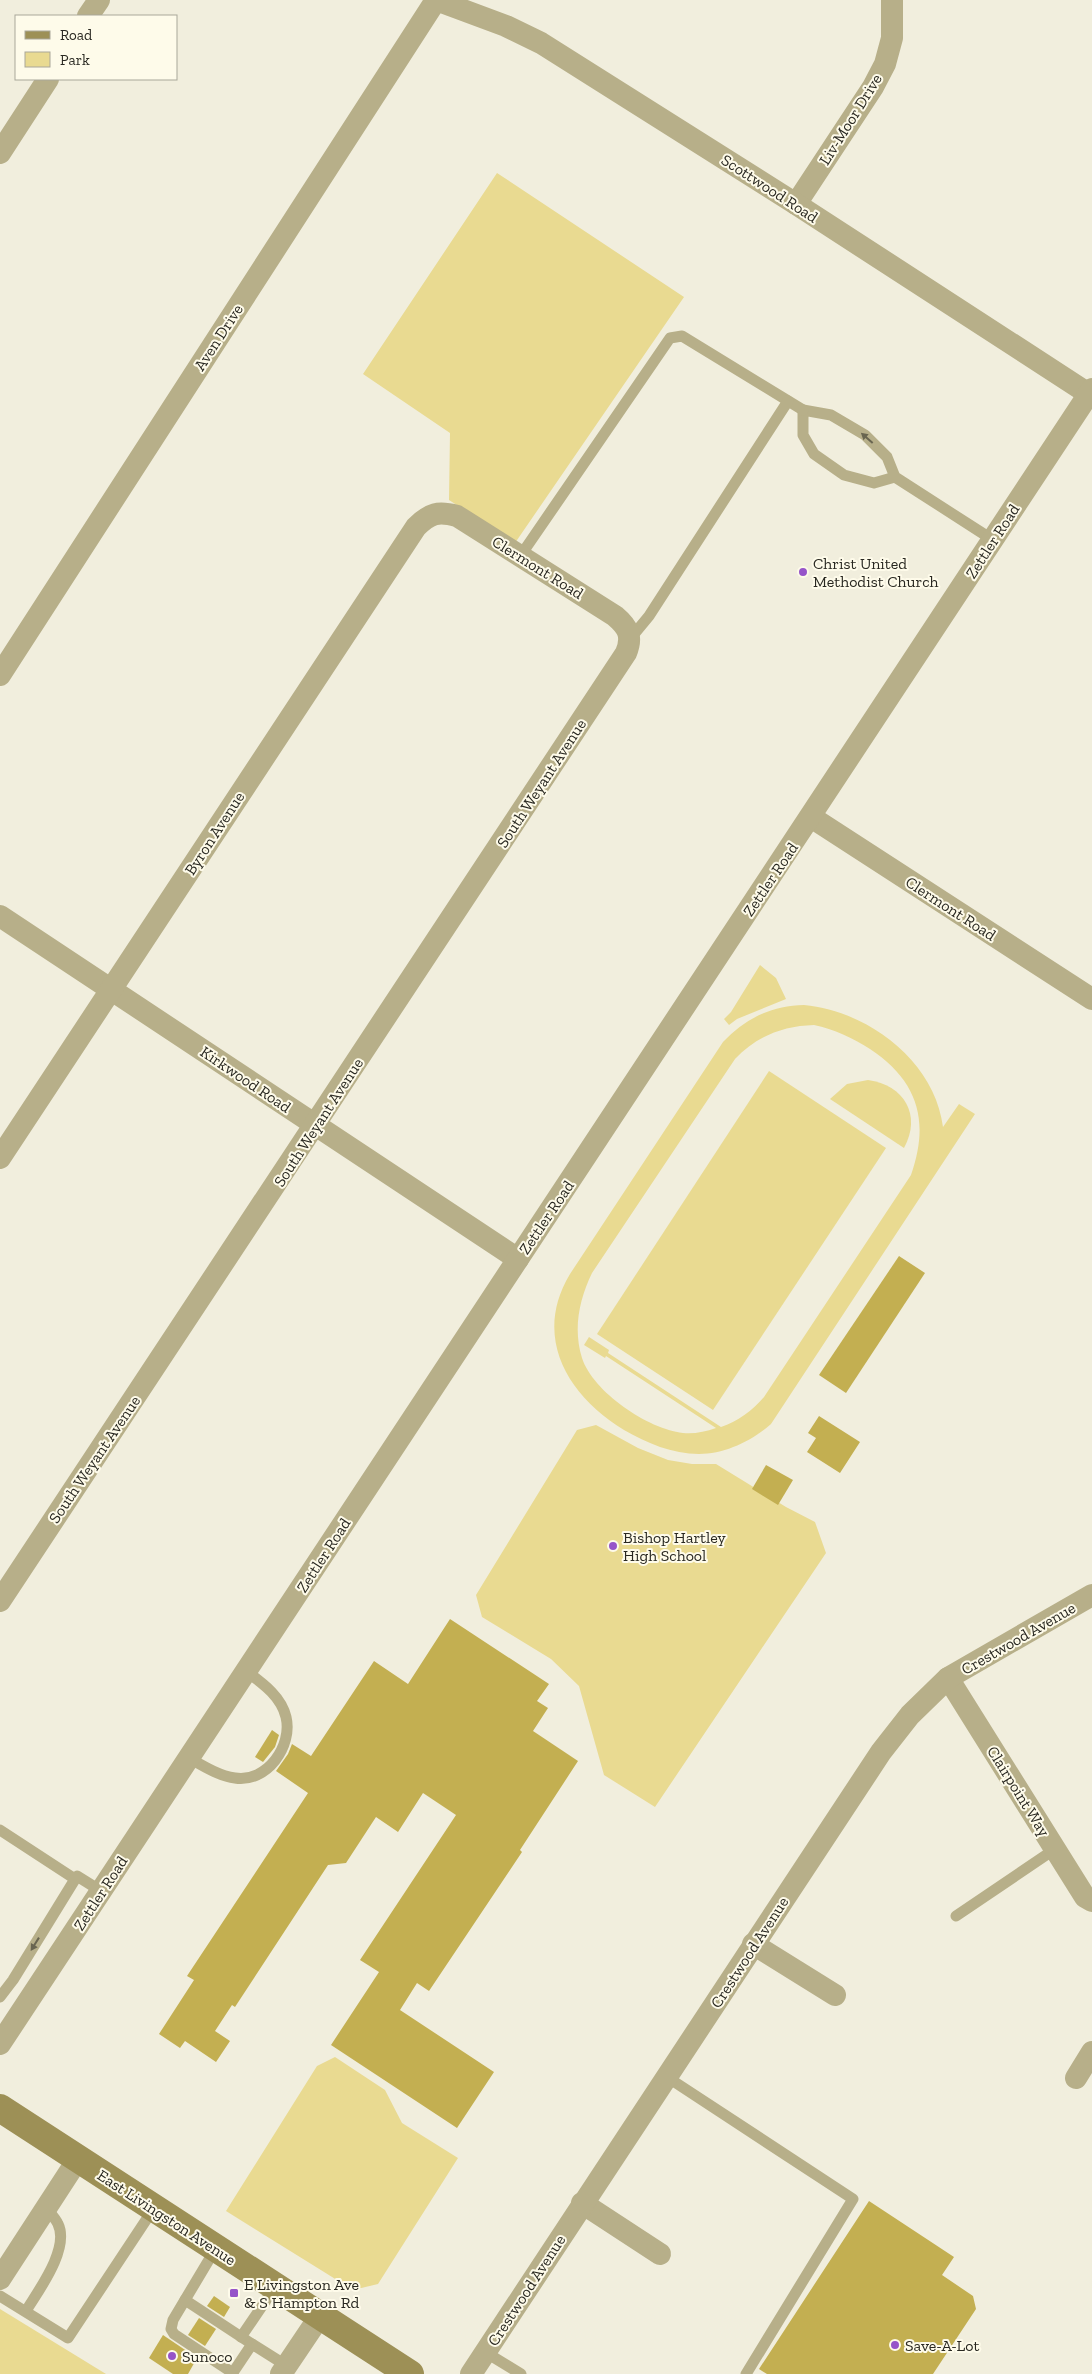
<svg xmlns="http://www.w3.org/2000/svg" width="1092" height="2374" viewBox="0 0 1092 2374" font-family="'Zilla Slab',serif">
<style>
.green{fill:#e9da91;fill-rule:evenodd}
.building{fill:#c3af51}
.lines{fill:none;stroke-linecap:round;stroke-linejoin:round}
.service{stroke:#b7af89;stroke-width:11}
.minor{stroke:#b7af89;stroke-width:22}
.secondary{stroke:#9d9056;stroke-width:28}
.oneway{fill:#696550}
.poi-dot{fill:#9654c9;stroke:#fefbea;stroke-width:2}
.labels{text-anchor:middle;stroke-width:4;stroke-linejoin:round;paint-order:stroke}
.street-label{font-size:16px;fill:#292821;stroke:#fefbea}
.poi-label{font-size:16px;fill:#292821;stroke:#fefbea;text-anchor:start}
</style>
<rect width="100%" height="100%" fill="#f1eedd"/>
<g class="green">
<polygon points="497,173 684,297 515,543 449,500 450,433 363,374"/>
<polygon points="760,965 776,978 786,999 737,1019 729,1025 724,1019 731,1012"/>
<path d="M804 1005C869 1011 935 1062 943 1127L959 1104 975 1114 771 1424C752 1441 725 1454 699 1454 672 1454 647 1443 624 1430 568 1396 532 1337 570 1274L723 1042C746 1018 771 1006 804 1005ZM814 1025C834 1029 853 1038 870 1049 918 1081 930 1121 911 1175L764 1397C753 1410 737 1422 721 1427L608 1353 609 1350 589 1337 584 1345 605 1358 606 1356 716 1428C705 1432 694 1434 683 1433 648 1429 593 1392 582 1358 573 1329 579 1300 592 1273L735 1059C757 1036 783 1026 814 1025Z"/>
<polygon points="769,1071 886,1148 713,1410 597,1334"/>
<path d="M868 1080C904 1085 922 1115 904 1148L830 1099 847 1084Z"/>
<polygon points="596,1425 638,1448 668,1460 692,1464 716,1464 786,1507 815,1522 826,1553 655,1807 604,1775 579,1686 551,1659 482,1617 476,1595 577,1430"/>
<polygon points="335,2057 385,2090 402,2123 458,2158 378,2284 353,2290 226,2211 317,2066"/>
<polygon points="0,2309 106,2374 0,2374"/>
</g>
<g class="building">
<polygon points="899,1256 925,1273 846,1393 819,1375"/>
<polygon points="819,1416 860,1442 840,1473 807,1452 816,1438 808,1433"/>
<polygon points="766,1465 793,1480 778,1505 752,1489"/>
<polygon points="450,1619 549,1684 537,1701 548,1708 533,1731 578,1761 520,1850 522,1852 429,1991 417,1983 400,2010 494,2072 457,2128 331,2045 379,1972 360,1960 456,1815 423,1793 398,1832 376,1817 346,1863 328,1865 235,2007 232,2005 215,2031 230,2041 216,2062 185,2041 180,2048 159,2034 194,1980 187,1976 308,1793 276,1771 288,1754 292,1744 311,1756 374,1661 408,1684"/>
<polygon points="272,1730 279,1735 275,1747 263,1762 255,1757"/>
<polygon points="869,2201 954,2257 942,2275 973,2296 976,2309 933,2374 767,2374 759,2369"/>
<polygon points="214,2296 230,2307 224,2317 207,2306"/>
<polygon points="199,2318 216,2329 205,2346 188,2335"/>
<polygon points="163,2335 197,2358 188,2374 173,2374 149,2358"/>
</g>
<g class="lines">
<g class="service">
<polyline points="895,477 874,483 844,475 814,454 803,435 803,410 831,415 865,435 887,457 895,477 993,540"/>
<polyline points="521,555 670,338 682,336 803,410"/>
<polyline points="630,639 649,616 788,401"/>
<path d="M189 1758C203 1766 219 1776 235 1778 267 1783 293 1746 286 1717 281 1696 262 1683 246 1671"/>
<polyline points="0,1830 75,1879"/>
<polyline points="956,1916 1055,1849"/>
<polyline points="0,1997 13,1980 77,1876 101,1891"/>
<polyline points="667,2077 853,2199 746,2374"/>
<polyline points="216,2248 173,2320 171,2329 174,2334 233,2373"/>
<polyline points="0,2296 68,2338 154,2208"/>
<polyline points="185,2300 252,2344"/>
<path d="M26 2311C38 2291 70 2249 58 2224 56 2219 50 2213 46 2208"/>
<polyline points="241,2337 275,2287"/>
<polyline points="485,2352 521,2374"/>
<polyline points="232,2374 252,2344 287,2366"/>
</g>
<g class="minor">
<polyline points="88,16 99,0"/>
<polyline points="0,153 48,79"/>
<polyline points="796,204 873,87 885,64 892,38 892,0"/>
<polyline points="0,675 436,0 506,26 541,43 796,204 1092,396"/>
<polyline points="811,817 1092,999"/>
<polyline points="0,916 518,1259"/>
<path d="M0 1158 416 527C430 513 438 511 457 516L615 616C628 627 633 636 626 653L0 1601"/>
<polyline points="948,1678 1085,1897 1092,1901"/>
<polyline points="753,1944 835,1995"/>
<polyline points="0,2044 1092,389"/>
<polyline points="1076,2078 1092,2052"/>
<polyline points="582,2203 660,2254"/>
<polyline points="0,2279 78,2159"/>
<polyline points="281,2374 320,2316"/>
<polyline points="471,2374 881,1752 910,1715 948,1678 1092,1595"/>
</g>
<polyline class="secondary" points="0,2108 410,2374"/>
</g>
<defs><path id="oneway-solid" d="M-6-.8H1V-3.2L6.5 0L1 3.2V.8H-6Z" transform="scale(1.25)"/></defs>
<g class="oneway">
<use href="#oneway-solid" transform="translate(867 438) rotate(-139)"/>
<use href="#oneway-solid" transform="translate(35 1944) rotate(122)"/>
</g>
<g class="poi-dot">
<circle cx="803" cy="572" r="5"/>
<circle cx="613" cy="1546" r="5"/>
<rect x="229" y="2288" width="10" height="10" rx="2.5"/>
<circle cx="895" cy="2345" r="5"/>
<circle cx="172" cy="2356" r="5"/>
</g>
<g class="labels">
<g class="street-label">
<text transform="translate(850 119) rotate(-58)" y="6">Liv-Moor Drive</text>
<text transform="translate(770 188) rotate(33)" y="6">Scottwood Road</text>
<text transform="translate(218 337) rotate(-57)" y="6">Aven Drive</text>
<text transform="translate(992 541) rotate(-57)" y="6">Zettler Road</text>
<text transform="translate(538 567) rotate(32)" y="6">Clermont Road</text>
<text transform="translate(541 783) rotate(-57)" y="6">South Weyant Avenue</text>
<text transform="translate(214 833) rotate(-57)" y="6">Byron Avenue</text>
<text transform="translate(770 879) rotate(-56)" y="6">Zettler Road</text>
<text transform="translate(951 908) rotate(33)" y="6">Clermont Road</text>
<text transform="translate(246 1079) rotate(34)" y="6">Kirkwood Road</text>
<text transform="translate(318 1122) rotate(-57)" y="6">South Weyant Avenue</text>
<text transform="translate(546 1217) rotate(-56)" y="6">Zettler Road</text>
<text transform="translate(94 1459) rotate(-56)" y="6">South Weyant Avenue</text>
<text transform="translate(323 1555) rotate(-57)" y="6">Zettler Road</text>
<text transform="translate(1018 1638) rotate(-30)" y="6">Crestwood Avenue</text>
<text transform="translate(1019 1791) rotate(58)" y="6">Clairpoint Way</text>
<text transform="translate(100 1893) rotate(-57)" y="6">Zettler Road</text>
<text transform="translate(749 1952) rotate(-57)" y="6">Crestwood Avenue</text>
<text transform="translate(167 2217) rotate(33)" y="6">East Livingston Avenue</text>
<text transform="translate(526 2290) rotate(-57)" y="6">Crestwood Avenue</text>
</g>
<g class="poi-label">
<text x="813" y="569">Christ United<tspan x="813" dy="18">Methodist Church</tspan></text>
<text x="623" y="1543">Bishop Hartley<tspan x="623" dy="18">High School</tspan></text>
<text x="244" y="2290">E Livingston Ave<tspan x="244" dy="18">&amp; S Hampton Rd</tspan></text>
<text x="905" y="2351">Save-A-Lot</text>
<text x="182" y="2362">Sunoco</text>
</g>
</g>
<rect x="15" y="15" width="162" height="65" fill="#fefbea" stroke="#a9a79a"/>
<rect x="25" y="31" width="25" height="8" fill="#9d9056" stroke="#a9a79a"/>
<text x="60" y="40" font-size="15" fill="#292821">Road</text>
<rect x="25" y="52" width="25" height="15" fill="#e9da91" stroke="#a9a79a"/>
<text x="60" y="65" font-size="15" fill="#292821">Park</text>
</svg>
